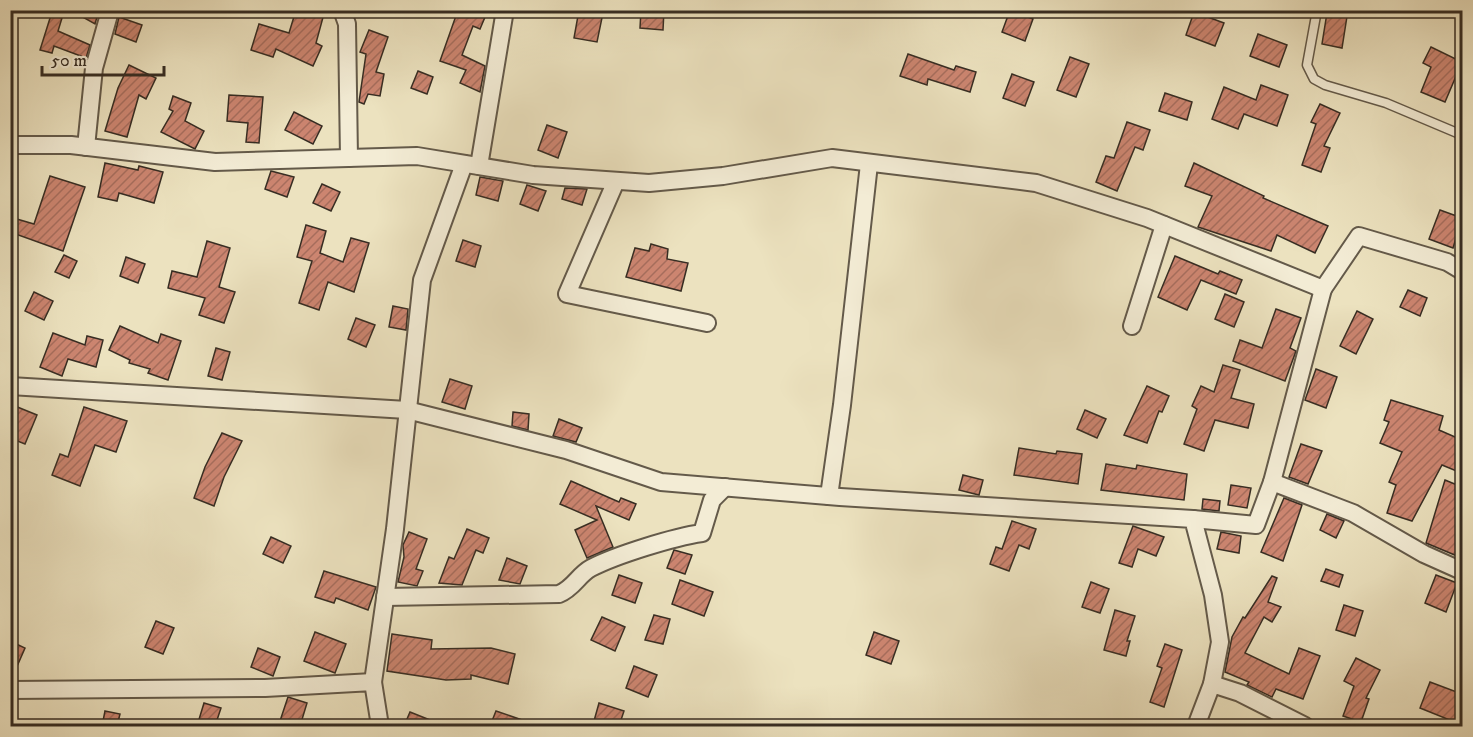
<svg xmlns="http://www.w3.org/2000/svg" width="1473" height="737" viewBox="0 0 1473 737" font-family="'IM FELL DW Pica',serif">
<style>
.building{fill:url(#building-hatch);stroke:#372d23;stroke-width:1.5}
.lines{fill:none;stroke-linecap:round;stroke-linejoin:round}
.service-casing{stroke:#645a4a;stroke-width:11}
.minor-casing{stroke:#645a4a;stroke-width:20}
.service{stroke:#f3ecd5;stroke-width:8}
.minor{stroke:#f3ecd5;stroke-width:16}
</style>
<defs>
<pattern id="building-hatch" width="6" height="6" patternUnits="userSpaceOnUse" patternTransform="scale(1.5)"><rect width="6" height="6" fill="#cc8570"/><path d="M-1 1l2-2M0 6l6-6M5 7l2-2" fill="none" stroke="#a66d5c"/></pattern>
</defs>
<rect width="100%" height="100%" fill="#ece2bf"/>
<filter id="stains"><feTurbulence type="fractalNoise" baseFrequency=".00333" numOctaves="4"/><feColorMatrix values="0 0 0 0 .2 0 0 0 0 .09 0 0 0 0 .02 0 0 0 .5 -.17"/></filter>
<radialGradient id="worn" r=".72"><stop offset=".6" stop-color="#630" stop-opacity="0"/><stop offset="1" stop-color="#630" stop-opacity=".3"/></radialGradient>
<g class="building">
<polygon points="70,10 99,10 95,24"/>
<polygon points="296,10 325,10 316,43 322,46 313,66 276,49 273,57 251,50 259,24 289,33"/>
<polygon points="458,10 488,10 480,29 473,26 462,55 485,66 480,92 460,83 466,70 440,61"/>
<polygon points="579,10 603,13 597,42 574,38"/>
<polygon points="641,10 664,10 663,30 640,28"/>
<polygon points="1010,10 1033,19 1025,41 1002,32"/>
<polygon points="1332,10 1348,10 1342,48 1322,44 1327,13 1332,14"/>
<polygon points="1194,12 1224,23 1215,46 1186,35"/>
<polygon points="51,15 62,18 58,31 90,45 86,58 54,46 52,53 40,50"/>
<polygon points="119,17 142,25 136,42 115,34"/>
<polygon points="369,30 388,37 376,72 384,74 380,96 368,94 364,104 359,102 366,54 360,52"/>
<polygon points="1258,34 1287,45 1279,67 1250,56"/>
<polygon points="1431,47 1462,62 1445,102 1421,92 1431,67 1423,63"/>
<polygon points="908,54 954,70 956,66 976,72 970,92 928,79 927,85 900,76"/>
<polygon points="1070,57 1089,64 1076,97 1057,90"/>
<polygon points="129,65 156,78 146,99 139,95 127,137 105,131 118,88"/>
<polygon points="418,71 433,77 427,94 411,88"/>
<polygon points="1012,74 1034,82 1025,106 1003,98"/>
<polygon points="1261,85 1288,95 1277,126 1244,114 1238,129 1212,119 1224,87 1256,100"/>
<polygon points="1165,93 1192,102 1187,120 1159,111"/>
<polygon points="229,95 263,97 259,143 246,142 248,123 227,121"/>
<polygon points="173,96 191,103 185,121 204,131 195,149 161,132 173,111 169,109"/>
<polygon points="1320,104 1340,113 1324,146 1330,148 1321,172 1302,165 1316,124 1311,122"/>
<polygon points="294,112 322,126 313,144 285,130"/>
<polygon points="1127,122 1150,130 1143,150 1135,147 1117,191 1096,182 1106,156 1114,158"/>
<polygon points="547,125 567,132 558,158 538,150"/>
<polygon points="105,163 138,170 139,166 163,172 154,203 119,193 117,201 98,197"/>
<polygon points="1194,163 1264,196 1263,198 1328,226 1315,253 1277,235 1271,251 1198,227 1212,196 1185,186"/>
<polygon points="271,171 294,177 287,197 265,189"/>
<polygon points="50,176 85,187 63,251 10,232 10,217 34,224"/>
<polygon points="480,177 503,181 498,201 476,195"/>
<polygon points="322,184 340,192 331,211 313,203"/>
<polygon points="527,185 546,191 538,211 520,204"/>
<polygon points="565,188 587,189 582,205 562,199"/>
<polygon points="1440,210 1462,218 1453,248 1429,239"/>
<polygon points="306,225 326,231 320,253 343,262 351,238 369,243 354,292 328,282 319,310 299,303 312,261 297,257"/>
<polygon points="463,240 481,246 475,267 456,261"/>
<polygon points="207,241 230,248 219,287 235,292 224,323 199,315 205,298 168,288 172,271 197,277"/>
<polygon points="651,244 668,249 667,259 688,263 681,291 626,277 635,248 649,251"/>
<polygon points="64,255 77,261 69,278 55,272"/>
<polygon points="1175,256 1218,274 1220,271 1242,280 1236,294 1201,280 1187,310 1158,297"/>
<polygon points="126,257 145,264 138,283 120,276"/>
<polygon points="1408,290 1427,298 1420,316 1400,307"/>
<polygon points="34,292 53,301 44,320 25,311"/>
<polygon points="1225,294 1244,302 1234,327 1215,319"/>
<polygon points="393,306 408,309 406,330 389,327"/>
<polygon points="1276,309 1301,318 1290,348 1296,351 1285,381 1233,361 1240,340 1262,348"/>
<polygon points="1357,311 1373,319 1356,354 1340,346"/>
<polygon points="356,318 375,325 366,347 348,339"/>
<polygon points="120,326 158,343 161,334 181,341 168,380 148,373 150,369 129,363 130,360 109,350"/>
<polygon points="53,333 85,345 87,336 103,340 96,367 68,359 62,376 40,367"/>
<polygon points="216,348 230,352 222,380 208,376"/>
<polygon points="1223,365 1240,370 1231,398 1254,404 1248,428 1215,420 1204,451 1184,444 1197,409 1192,406 1201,386 1214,392"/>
<polygon points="1316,369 1337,377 1326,408 1305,400"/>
<polygon points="450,379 472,386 465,409 442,402"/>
<polygon points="1147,386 1169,396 1162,412 1159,411 1147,443 1124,435"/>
<polygon points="1391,400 1443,416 1439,430 1462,440 1462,463 1459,472 1442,465 1412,521 1387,513 1396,485 1389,482 1402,452 1380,443 1389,422 1384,420"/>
<polygon points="10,404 37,415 25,444 10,438"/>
<polygon points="84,407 127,421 116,452 95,445 80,486 52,475 60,454 68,457"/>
<polygon points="1085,410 1106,419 1097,438 1077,429"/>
<polygon points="513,412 529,414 528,430 512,426"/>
<polygon points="559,419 582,428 576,442 553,436"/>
<polygon points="222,433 242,441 224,477 214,506 194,498 205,467"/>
<polygon points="1301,444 1322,451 1308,484 1289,477"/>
<polygon points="1019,448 1056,454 1057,451 1082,454 1078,484 1014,475"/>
<polygon points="1106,464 1136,469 1137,465 1187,474 1184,500 1101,490"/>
<polygon points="963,475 983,480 979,495 959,490"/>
<polygon points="1445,480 1462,487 1462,558 1426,543"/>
<polygon points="571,481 619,502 621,498 636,504 629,520 596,506 613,547 587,558 575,530 597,520 560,504"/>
<polygon points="1231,485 1251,488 1247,508 1228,505"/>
<polygon points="1284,498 1302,505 1283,561 1261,552"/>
<polygon points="1203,499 1220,501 1219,511 1202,509"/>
<polygon points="1327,514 1344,521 1336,538 1320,530"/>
<polygon points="1012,521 1036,529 1029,549 1019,545 1009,571 990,564 996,547 1002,549"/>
<polygon points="1133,526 1164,537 1156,556 1138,549 1132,567 1119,563"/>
<polygon points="467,529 489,538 483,553 476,550 462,585 439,583 449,557 454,559"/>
<polygon points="409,532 427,539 416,569 423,571 417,586 398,582 404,557 403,545"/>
<polygon points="1221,532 1241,536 1239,553 1217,549"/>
<polygon points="271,537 291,546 283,563 263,554"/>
<polygon points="674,550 692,555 685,574 667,568"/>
<polygon points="507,558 527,566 520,584 499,580"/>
<polygon points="1326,569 1343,575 1339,587 1321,581"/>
<polygon points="324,571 376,587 368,610 336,598 334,603 315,597"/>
<polygon points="619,575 642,583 635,603 612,595"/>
<polygon points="1436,575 1457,583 1446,612 1425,603"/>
<polygon points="1272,576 1277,578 1268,602 1281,607 1272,622 1264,617 1245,653 1289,674 1299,648 1320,656 1303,699 1276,689 1272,697 1247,685 1249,682 1225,672 1232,637 1243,617 1245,618"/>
<polygon points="680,580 713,592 704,616 672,604"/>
<polygon points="1091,582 1109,589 1100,613 1082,607"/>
<polygon points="1344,605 1363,611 1355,636 1336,630"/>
<polygon points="1115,610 1135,616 1127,641 1130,641 1126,656 1104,650"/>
<polygon points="654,615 670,619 663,644 645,640"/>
<polygon points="602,617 625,627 615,651 591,640"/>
<polygon points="156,621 174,628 163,654 145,647"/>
<polygon points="315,632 346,644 335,673 304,661"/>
<polygon points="874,632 899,641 891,664 866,655"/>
<polygon points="392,634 432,640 431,649 491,648 515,654 508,684 471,675 471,679 446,680 387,671"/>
<polygon points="10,641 25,648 11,680 10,680"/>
<polygon points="1165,644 1182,650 1164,707 1150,702 1162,668 1157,666"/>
<polygon points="258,648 280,657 273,676 251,667"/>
<polygon points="1356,658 1380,670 1366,698 1369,699 1361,722 1343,716 1354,686 1344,681"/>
<polygon points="634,666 657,675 648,697 626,688"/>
<polygon points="1430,682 1462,694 1462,725 1420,708"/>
<polygon points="288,697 307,703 300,726 280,721"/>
<polygon points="204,703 221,708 215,726 197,726"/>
<polygon points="599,703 624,711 619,726 594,721"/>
<polygon points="105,711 120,714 117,726 102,726"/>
<polygon points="496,711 534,724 534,726 490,726"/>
<polygon points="410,712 445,726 404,726"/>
</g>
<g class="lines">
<defs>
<polyline id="service" points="1317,10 1307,65 1314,79 1325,85 1386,103 1462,135"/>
<g id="minor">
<polyline points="342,10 347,24 349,158"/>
<polyline points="10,145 71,145 215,162 417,156 533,175 649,183 723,176 832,158 1036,183 1147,218 1323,289 1359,236 1447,262 1462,271"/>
<polyline points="86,147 94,68 110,11"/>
<polyline points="479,166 505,10"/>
<polyline points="616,181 567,294 707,323"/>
<polyline points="1132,326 1164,225"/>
<polyline points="10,386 407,410 566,450 661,482 840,497 1193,519 1213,595 1220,642 1212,684"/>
<polyline points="1272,482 1353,513 1424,554 1462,571"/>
<polyline points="829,496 842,405 869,164"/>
<polyline points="1193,519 1256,525 1272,482 1323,289"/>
<path d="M385 597 559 594C574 588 578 575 591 568 616 555 674 537 702 533L712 500 725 487"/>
<polyline points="373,682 395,529 422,280 464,164"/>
<polyline points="10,690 265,688 373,682 380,726"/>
<polyline points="1196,726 1212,684 1240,693 1305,726"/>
</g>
</defs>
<use href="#service" class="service-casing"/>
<use href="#minor" class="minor-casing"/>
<use href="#service" class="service"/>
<use href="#minor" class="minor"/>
</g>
<rect width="1473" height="737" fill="none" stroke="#ece2bf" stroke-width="36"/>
<rect x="12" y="12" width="1449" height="713" fill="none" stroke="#372d23" stroke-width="3"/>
<rect x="18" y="18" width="1437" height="701" fill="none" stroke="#372d23" stroke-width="1.5"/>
<path d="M42 66v9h122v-9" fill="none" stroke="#372d23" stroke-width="3"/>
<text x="51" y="66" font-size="18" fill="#372d23" stroke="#f3ecd5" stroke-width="4.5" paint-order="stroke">50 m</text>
<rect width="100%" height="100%" filter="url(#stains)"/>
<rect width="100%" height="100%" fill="url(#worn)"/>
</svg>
